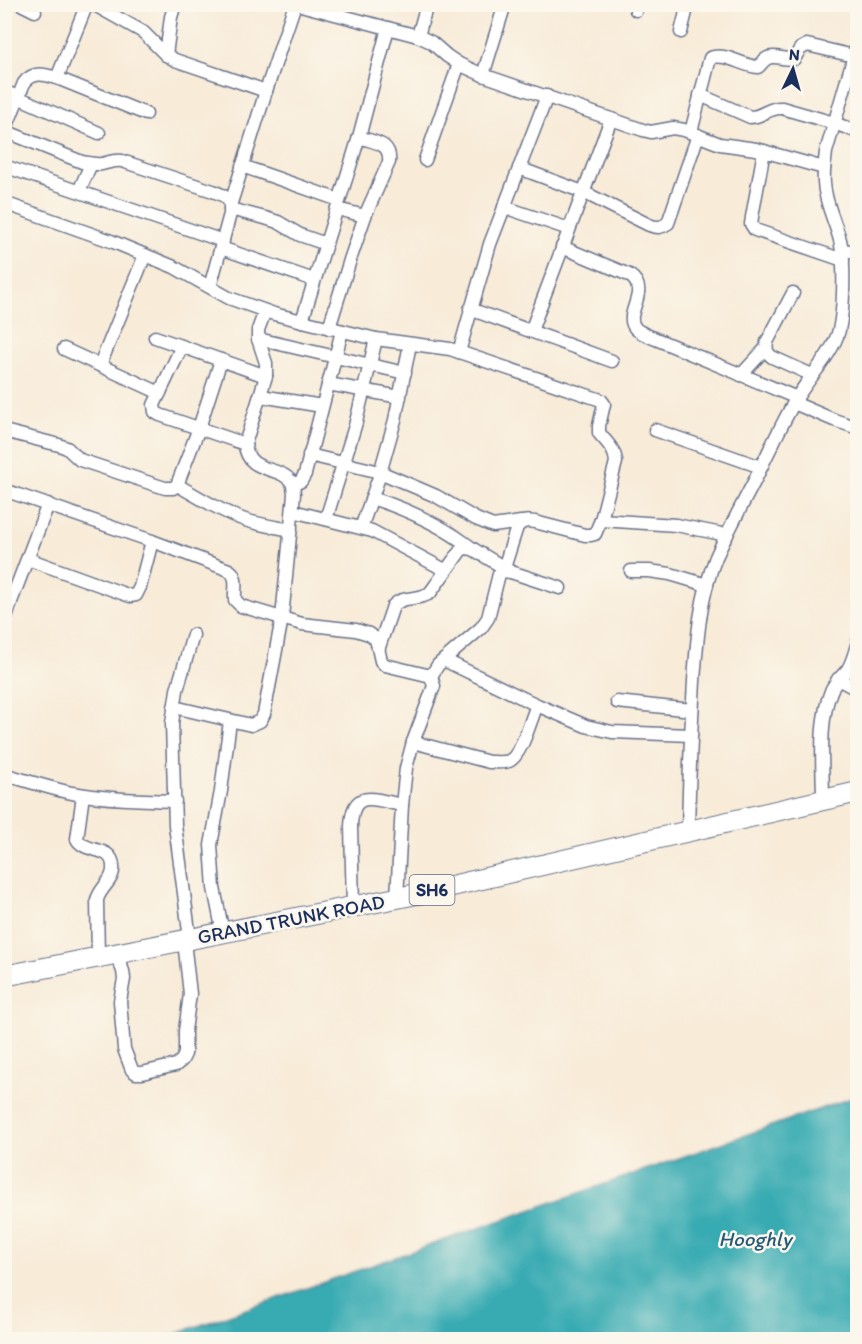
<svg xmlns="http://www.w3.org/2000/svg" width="862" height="1344" viewBox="0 0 862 1344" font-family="Itim,sans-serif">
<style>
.water{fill:#39abb2;stroke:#2a6d88;stroke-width:1.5}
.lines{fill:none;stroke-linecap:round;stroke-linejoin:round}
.minor-casing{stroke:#687189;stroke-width:15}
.primary-casing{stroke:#687189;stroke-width:22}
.minor{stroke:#fff;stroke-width:12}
.primary{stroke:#fff;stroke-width:20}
.labels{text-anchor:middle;stroke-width:5;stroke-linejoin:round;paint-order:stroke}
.shield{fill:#fbf7ec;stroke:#5e6b89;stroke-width:1.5}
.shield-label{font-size:18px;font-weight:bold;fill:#1b2f5e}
.street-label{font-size:20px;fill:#1b2f5e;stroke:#fbf7ec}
.water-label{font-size:21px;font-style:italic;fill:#265a7b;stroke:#fbf7ec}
</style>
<rect width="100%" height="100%" fill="#fbf7ec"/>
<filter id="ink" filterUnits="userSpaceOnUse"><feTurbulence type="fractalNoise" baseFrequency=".0167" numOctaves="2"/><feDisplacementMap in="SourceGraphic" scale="12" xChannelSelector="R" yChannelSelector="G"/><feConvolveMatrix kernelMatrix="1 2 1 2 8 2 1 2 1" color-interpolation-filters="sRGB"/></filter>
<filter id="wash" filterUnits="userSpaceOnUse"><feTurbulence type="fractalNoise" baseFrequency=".008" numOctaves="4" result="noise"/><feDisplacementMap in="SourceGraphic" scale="24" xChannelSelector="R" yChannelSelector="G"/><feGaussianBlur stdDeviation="1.35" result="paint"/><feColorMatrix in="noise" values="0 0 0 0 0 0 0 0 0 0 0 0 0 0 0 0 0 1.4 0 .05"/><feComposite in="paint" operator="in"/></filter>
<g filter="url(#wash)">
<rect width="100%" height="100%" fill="#f8ebd8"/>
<polygon class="water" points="857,1096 857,1339 161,1339"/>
</g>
<g filter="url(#ink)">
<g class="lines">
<defs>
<g id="minor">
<polyline points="21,4 35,11"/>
<polyline points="93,4 143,32 166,55 175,60 266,91"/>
<polyline points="297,4 418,36 431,42 447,56 459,64 483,75 643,130 651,132 673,128 684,130 720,144 756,149 824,168"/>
<polyline points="636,10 637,4"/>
<polyline points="681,32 688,4"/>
<polyline points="418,36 427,4"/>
<polyline points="166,55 171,17 175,4"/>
<polyline points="483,75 505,4"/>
<polyline points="57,78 87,4"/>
<polyline points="4,91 99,133"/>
<path d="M700 95 750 117C763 117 768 107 782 108L834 123 858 132"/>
<path d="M5 131 82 162C89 163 95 165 102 164 110 162 114 160 122 161L213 191C227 197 231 197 230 214L210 287"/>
<path d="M691 132 710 58C726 52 742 66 758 67 761 64 763 61 766 59 773 54 785 60 794 59L800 49 807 45 854 56"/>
<path d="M4 133 24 83C33 71 44 74 57 78L146 114"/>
<polyline points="764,151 752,217 751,224 755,230 843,260"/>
<polyline points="425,160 459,64"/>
<polyline points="4,166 223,241"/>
<polyline points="242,166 339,200"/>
<path d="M519 168 583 192 649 225C657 228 661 228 668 223L698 135"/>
<polyline points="79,191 91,164"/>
<path d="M4 203 111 241 174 267 229 298 274 314 376 339 450 349 601 400 604 404 599 426V433C607 443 615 449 616 462L601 520 595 534 591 535H585L535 522C527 521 523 520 517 527L504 568"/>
<polyline points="231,203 266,91 295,4"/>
<polyline points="504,207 569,229"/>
<polyline points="230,209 265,218 278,222 300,235 326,244"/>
<polyline points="337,209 365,216"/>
<path d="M562 247 629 275C653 291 621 314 636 329 638 331 641 332 644 334L797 398"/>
<polyline points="221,248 314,280"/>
<polyline points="842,250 858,252"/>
<path d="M793 293 767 342C766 349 766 352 772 357L812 375"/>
<polyline points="470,309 612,361"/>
<polyline points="302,321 359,137 388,28"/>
<path d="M329 328 350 260 365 216 389 162C391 142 375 143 359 137"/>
<polyline points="531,331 611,119"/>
<polyline points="155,337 266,376"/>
<polyline points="258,339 405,373"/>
<polyline points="182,346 154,405 155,412 160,415 245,444"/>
<polyline points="64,349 160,393"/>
<polyline points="459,352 490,244 547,96"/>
<polyline points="100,365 145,255"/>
<polyline points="741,375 766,348"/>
<polyline points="328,384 400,397"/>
<polyline points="261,396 322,406"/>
<polyline points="794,403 834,420 858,428"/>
<polyline points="655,430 761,467"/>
<polyline points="4,431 59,445 67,448 80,460 165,488 173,488 177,485 199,428 221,360"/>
<polyline points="309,455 380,472 436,496 476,519 493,526 521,522"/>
<path d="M177 485C199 497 221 512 245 520 260 525 276 527 291 530"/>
<polyline points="293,485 301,481 305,474 342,331"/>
<path d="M4 490 152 541 229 570C239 577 234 589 235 600L241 606 302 624 356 630 369 634 376 639 381 661 385 665 431 676 434 686 413 742 406 768 402 805 397 898"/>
<path d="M372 498C409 510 442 525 473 549"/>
<polyline points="293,511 372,531 445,570"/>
<polyline points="326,519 355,426 376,339"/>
<polyline points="601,520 676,525 727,535"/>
<polyline points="361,528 378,480 395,420 410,344"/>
<polyline points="28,559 130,596 136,595 140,587 152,541"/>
<polyline points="631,571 649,571 670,574 707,585"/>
<polyline points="4,624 12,599 48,504"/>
<path d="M379 647 393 606C403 595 418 601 430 593L461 550 466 548 473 549 511 572"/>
<polyline points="444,660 537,705 586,726 612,732 691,735"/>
<polyline points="431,676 438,665 481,628 488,618 499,574 503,571 511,572 560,588"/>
<polyline points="838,679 858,690"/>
<polyline points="617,702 692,710"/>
<path d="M174 707 251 725 260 721 264 714 282 618 294 494C294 493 293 486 293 485 284 464 247 476 245 444L266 376V363L258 339V330L265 311"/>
<path d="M413 742 489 762C495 762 503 763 509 761 522 755 531 718 537 705"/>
<path d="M4 774C27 781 49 788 72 793 106 799 140 800 175 801"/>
<path d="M83 795 77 839C85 854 112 845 113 866 115 880 100 887 97 900L98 958"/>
<path d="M823 800C823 766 818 723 831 691 835 681 842 677 848 669 853 661 855 651 858 642"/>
<path d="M688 831C689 781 691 731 694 681 697 640 700 596 716 557 728 531 742 505 755 480 768 453 781 425 796 399 809 377 833 354 839 330 844 309 845 261 840 240 835 221 825 203 824 183 823 173 825 162 826 152L858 42"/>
<path d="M353 906 351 827C352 787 374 800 402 805"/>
<polyline points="223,933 214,888 211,845 221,791 230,721"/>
<polyline points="190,939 175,825 172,723 177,690 193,635"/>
<polyline points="116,954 123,971 124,979 120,1001 124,1049 132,1070 136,1073 142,1073 176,1065 182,1060 185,1054 185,1031 190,994 184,941"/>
</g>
<polyline id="primary" points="4,976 417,894 858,792"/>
</defs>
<use href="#minor" class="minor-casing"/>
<use href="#primary" class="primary-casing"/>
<use href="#minor" class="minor"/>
<use href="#primary" class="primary"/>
</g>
</g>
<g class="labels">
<rect class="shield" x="409.5" y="875" width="45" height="30" rx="4.5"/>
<g class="shield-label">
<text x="432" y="896">SH6</text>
</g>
<g class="street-label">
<text transform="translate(291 919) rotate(-11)" y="7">GRAND TRUNK ROAD</text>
</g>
<g class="water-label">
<text x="755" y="1246">Hooghly</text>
</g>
</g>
<rect width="862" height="1344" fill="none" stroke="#fbf7ec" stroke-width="24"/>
<g transform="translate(793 69) rotate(5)" stroke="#fbf7ec" stroke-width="4.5" paint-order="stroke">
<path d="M0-4.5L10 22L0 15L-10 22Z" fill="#1b2f5e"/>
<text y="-9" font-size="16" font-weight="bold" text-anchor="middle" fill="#1b2f5e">N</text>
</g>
</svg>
